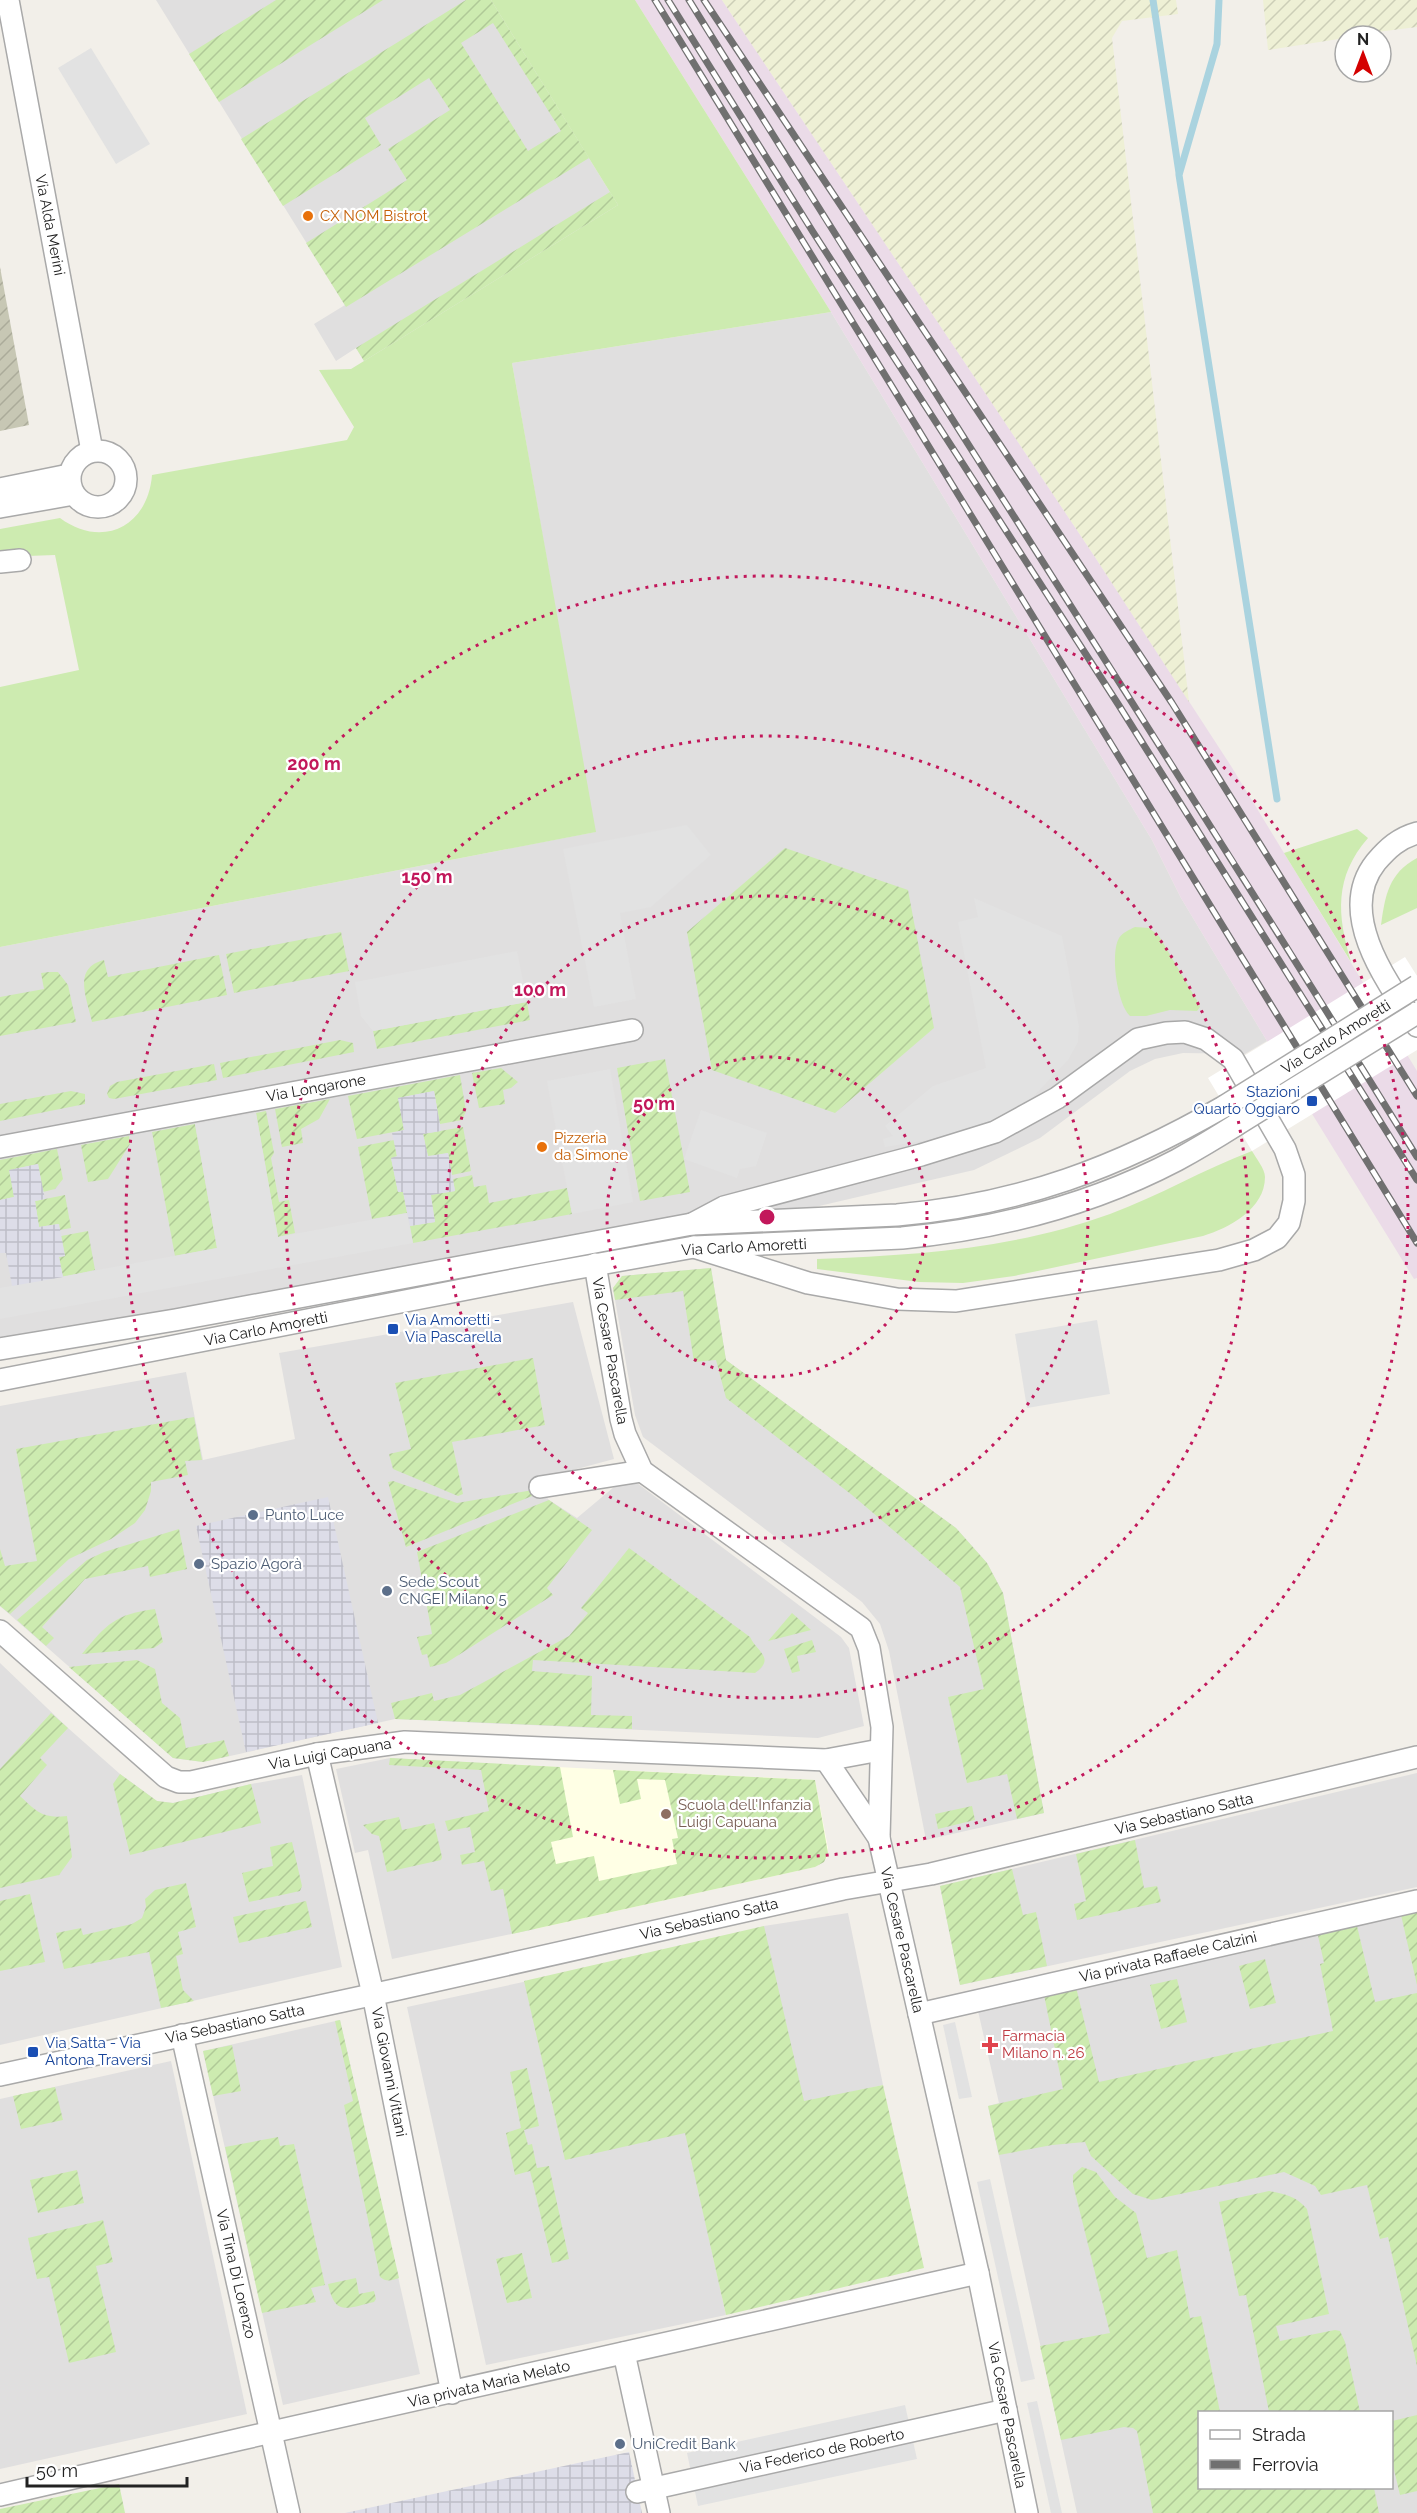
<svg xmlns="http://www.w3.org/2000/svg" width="1417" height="2513" viewBox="0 0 1417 2513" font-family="Raleway,sans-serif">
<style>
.residential{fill:#e0dfdf;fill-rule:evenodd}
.education{fill:#ffffe5}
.railway{fill:#ebdbe8}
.construction{fill:url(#construction-furrows)}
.farmland{fill:url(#farmland-furrows)}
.grass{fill:#cdebb0}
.garden{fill:url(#garden-furrows);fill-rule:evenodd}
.parking{fill:#e2e2e2}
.plaza{fill:url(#plaza-grid)}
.pier{fill:#fff}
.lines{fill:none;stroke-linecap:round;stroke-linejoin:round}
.stream{stroke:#aad3df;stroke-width:7}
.minor-casing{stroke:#a9a9a9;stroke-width:24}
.minor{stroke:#fff;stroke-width:21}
.rail-casing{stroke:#707070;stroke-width:7}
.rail{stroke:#fff;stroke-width:4.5;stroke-dasharray:14;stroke-linecap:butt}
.minor-bridge-casing{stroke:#a9a9a9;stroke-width:24;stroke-linecap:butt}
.minor-bridge{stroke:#fff;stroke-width:21}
.ring{fill:none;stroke:#c2185b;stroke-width:3;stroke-dasharray:3 6}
.food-dot{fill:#e8710a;stroke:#fff;stroke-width:2}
.transit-dot{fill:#1a4fb4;stroke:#fff;stroke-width:2}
.service-dot{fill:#5c6f8a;stroke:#fff;stroke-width:2}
.education-dot{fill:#8d6e63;stroke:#fff;stroke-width:2}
.health-dot{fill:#e0444e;stroke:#fff;stroke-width:2}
.labels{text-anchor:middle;stroke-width:4.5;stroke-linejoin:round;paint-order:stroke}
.food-label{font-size:15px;fill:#c56008;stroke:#fff;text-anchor:start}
.street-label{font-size:15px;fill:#222;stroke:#fff}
.transit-label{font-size:15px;fill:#164399;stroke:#fff;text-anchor:start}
.service-label{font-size:15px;fill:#4e5e75;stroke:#fff;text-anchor:start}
.education-label{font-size:15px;fill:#785e54;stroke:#fff;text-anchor:start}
.health-label{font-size:15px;fill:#be3a42;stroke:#fff;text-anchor:start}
.centre{fill:#c2185b;stroke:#fff;stroke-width:3}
.ring-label{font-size:18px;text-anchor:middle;font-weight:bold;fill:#c2185b;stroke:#fff;stroke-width:4.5;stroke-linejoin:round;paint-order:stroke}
</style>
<defs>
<pattern id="construction-furrows" width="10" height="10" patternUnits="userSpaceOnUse" patternTransform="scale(1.5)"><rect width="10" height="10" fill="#c7c7b4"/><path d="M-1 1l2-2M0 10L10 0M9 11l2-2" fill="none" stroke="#abab9a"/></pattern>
<pattern id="farmland-furrows" width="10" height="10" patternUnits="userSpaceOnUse" patternTransform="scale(1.5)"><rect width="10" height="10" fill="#eef0d5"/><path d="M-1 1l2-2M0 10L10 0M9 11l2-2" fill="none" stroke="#ccceb7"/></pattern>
<pattern id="garden-furrows" width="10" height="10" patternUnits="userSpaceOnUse" patternTransform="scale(1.5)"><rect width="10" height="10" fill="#cdebb0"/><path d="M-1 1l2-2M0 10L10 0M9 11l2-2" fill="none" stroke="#b0c997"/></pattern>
<pattern id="plaza-grid" width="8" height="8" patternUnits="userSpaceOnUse" patternTransform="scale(1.5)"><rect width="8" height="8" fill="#dddde8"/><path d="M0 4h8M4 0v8" fill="none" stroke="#bdbdc7"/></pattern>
</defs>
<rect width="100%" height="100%" fill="#f2efe9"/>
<g class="residential">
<polygon points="156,0 491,0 618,205 364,361 356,348 336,361 314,324 345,305"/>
<polygon points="831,312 1152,840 1181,898 1267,1041 1245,1054 1183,1053 1155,1059 1130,1071 1040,1138 974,1170 789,1213 0,1344 0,947 595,832 512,363"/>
<polygon points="711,1268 726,1360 956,1528 987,1563 1003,1593 1044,1813 926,1840 889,1651 880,1624 862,1602 643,1437 635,1415 613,1288 622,1276"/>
<polygon points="573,1302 614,1459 532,1481 549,1500 577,1518 620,1482 637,1483 841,1637 849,1648 864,1726 818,1738 395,1719 203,1762 173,1758 0,1606 0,1406 186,1372 203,1460 295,1439 279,1353"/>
<polygon points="0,1663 68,1728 120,1774 157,1801 173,1803 251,1784 302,1775 342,1967 0,2045"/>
<polygon points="390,1758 499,1764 535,1929 392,1959 368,1850 355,1853 336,1769"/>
<polygon points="1417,1773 1417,1887 960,1985 940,1886"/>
<path d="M1417 1911V2513H1077L988 2106 999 2103 978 2011 1317 1931 1357 1926ZM1200 2412H1392V2488H1200Z"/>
<polygon points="848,1913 883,2085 685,2129 726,2315 486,2365 407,2007 715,1941 764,1926"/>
<polygon points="340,2020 420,2374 283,2405 203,2051"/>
<polygon points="171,2061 247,2414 0,2469 0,2099"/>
</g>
<polygon class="education" points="499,1764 815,1780 828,1848 827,1858 815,1867 535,1929"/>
<polygon class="railway" points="635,0 722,0 1095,557 1231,766 1417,1071 1417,1278 1414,1279 1267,1041 1181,898 1152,840 831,312"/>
<polygon class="construction" points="0,267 29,425 0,431"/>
<g class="farmland">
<polygon points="722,0 1176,0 1178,14 1122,21 1112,38 1189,702 1095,557"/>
<polygon points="1263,0 1417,0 1417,27 1345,36 1345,38 1268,50"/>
</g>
<g class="grass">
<path d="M491 0H635L831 312 512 363 596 832 0 947V687L79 670 55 555 0 557V529L60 518C102 549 148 527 152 475L347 440 354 427 319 370 351 369 618 205Z"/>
<path d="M1357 829 1368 838C1334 877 1337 915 1351 962L1284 853Z"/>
<path d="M1417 858V908L1381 925C1385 895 1389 873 1417 858Z"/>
<path d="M1135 927 1149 928 1159 936 1199 1004 1200 1007 1197 1011 1170 1010 1146 1016H1130C1117 1004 1110 953 1119 938 1123 932 1129 930 1135 927Z"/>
<path d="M1252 1151C1256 1158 1265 1169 1265 1177 1265 1209 1229 1228 1203 1236L1014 1276 963 1283 919 1282 817 1269V1259C919 1255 1013 1249 1110 1214 1159 1196 1204 1169 1252 1151Z"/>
</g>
<g class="garden">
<polygon points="276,0 383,0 219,102 189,54"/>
<path d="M466 0H491L589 158 346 307 306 243 407 180 388 149 450 110 429 78 365 118 381 145 283 206 241 139ZM493 23 561 131 528 151 461 43Z"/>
<polygon points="610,192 618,205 364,361 356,348"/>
<polygon points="785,848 908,890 934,1028 835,1113 712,1070 687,932"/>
<polygon points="341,932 349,971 234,993 226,954"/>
<path d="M219 955 227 995 92 1022C87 998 72 968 104 960L108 977Z"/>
<polygon points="49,972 58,972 68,985 76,1022 0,1036 0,997 44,989 41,973"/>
<polygon points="527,1002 530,1020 377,1049 373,1031"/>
<polygon points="340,1040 353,1043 354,1052 223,1078 220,1063"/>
<polygon points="665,1059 690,1192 640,1201 617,1068"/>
<polygon points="214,1064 217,1080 114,1099 109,1098 107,1094 110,1086 117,1082"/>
<polygon points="501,1068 518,1082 511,1088 503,1090 505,1104 479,1108 472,1073"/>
<polygon points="460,1075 466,1111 462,1120 440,1124 434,1091 398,1098 404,1130 357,1139 348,1096"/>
<polygon points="71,1091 85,1094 85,1104 0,1121 0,1104"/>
<polygon points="330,1099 319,1119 301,1129 303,1143 282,1147 275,1109"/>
<polygon points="266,1111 274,1153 271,1158 279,1202 289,1200 295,1233 278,1237 256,1113"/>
<polygon points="195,1124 217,1248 175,1256 152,1132"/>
<polygon points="463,1127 471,1171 452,1175 448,1153 428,1157 423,1134"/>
<polygon points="129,1136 130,1144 108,1179 88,1182 81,1145"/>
<polygon points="394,1140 397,1157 391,1158 398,1192 403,1191 407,1213 372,1219 358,1147"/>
<polygon points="57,1149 63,1179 55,1189 43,1192 38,1164 10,1170 14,1197 0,1200 0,1160"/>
<polygon points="472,1175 474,1187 486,1185 489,1203 567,1188 572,1214 413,1243 410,1226 435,1222 430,1195 455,1191 453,1179"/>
<polygon points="65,1195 71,1228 60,1230 58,1224 39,1227 35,1201"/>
<polygon points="88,1231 95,1270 63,1277 59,1257 65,1256 61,1236"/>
<polygon points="711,1268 726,1360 956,1528 987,1563 1003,1593 1044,1813 1017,1819 1007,1774 967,1783 948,1697 984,1689 960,1587 852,1495 726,1398 716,1360 694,1362 683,1291 615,1300 613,1288 622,1276"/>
<polygon points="533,1358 545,1425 452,1442 463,1494 458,1496 393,1469 389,1454 411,1449 395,1383"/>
<polygon points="194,1417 202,1460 185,1461 188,1475 151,1482 151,1491 145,1510 135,1523 111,1539 69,1559 10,1614 0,1606 0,1549 5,1566 37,1561 16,1449"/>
<polygon points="393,1481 457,1503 539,1489 542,1492 406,1547 388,1482"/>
<polygon points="549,1500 592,1530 547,1588 553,1595 446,1663 430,1667 427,1654 422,1655 417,1637 432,1634 417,1552"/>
<polygon points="179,1529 187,1569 150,1577 148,1566 85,1579 42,1627 54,1638 46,1646 17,1620 87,1560 104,1552"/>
<path d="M629 1548 750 1637C757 1652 776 1658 755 1673L533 1660 532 1671 592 1676 591 1715 632 1716V1729L395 1719 391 1703 432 1693 434 1701 460 1695 569 1636 588 1613 581 1608Z"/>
<path d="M155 1609 163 1642 154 1648 82 1654C106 1624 116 1614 155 1609Z"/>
<polygon points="792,1613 811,1630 768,1641"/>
<polygon points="812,1640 816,1652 797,1656 800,1671 792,1673 784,1649"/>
<polygon points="137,1660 155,1669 162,1703 180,1718 186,1748 224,1740 229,1756 203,1762 173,1758 69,1667"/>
<path d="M51 1713 68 1728 40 1758 47 1765 20 1796C37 1812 43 1819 67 1816L72 1857 59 1875 0 1888V1769Z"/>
<polygon points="390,1758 560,1767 573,1837 551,1842 556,1864 594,1856 599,1881 677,1864 672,1839 678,1838 665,1780 637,1779 641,1799 620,1804 613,1770 815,1780 828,1853 824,1862 815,1867 512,1934 503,1889 491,1891 484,1861 462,1865 460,1855 475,1852 470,1827 448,1831 445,1821 489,1811 481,1770 389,1765"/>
<polygon points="120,1774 157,1801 173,1803 251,1784 261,1823 130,1855 113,1784"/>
<polygon points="972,1806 975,1820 938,1829 935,1814"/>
<polygon points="399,1817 402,1830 434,1823 442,1857 441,1860 387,1872 379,1836 372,1834 363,1825"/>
<polygon points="1135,1840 1144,1888 1157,1886 1161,1902 1077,1920 1074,1904 1086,1901 1076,1854"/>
<polygon points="292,1842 302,1886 300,1891 249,1902 242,1873 273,1866 270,1847"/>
<polygon points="1012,1869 1023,1915 1036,1912 1047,1966 960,1985 940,1886"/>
<polygon points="186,1883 196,1927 178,1932 183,1954 176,1956 183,1990 194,2001 161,2008 149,1952 64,1969 56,1933 81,1928 83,1935 132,1924 142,1918 146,1907 145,1899 155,1890"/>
<polygon points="30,1894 45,1962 0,1971 0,1901"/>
<polygon points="306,1901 312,1927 239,1943 233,1917"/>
<polygon points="1417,1911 1417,1985 1401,1915"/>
<polygon points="764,1926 804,2101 883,2085 924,2268 726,2315 685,2133 565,2160 524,1981"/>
<polygon points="1357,1926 1375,2002 1417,1993 1417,2366 1388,2237 1380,2239 1367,2185 1321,2195 1315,2186 1284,2172 1152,2200 1133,2194 1091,2156 1085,2142 1052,2145 999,2155 988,2106 1063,2089 1044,1995 1076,1987 1099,2082 1333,2031 1320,1964 1324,1963 1317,1931"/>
<polygon points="1265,1959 1276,2003 1250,2009 1239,1966"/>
<polygon points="1177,1979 1187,2022 1161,2029 1150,1985"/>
<path d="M340 2020 399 2278C391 2281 386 2282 380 2277L344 2105 353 2101 335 2021Z"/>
<polygon points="232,2045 241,2091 213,2096 203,2051"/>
<polygon points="527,2068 539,2126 524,2130 528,2145 532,2144 537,2168 549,2166 569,2259 552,2263 530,2171 515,2175 506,2133 521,2128 510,2072"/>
<polygon points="55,2087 63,2120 21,2129 13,2096"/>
<polygon points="278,2137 280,2146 294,2144 325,2285 311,2288 316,2302 262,2313 225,2147"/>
<polygon points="1082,2167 1096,2172 1115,2197 1136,2213 1147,2258 1177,2250 1190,2318 1201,2316 1220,2412 1200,2412 1200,2488 1374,2488 1379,2513 1153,2513 1137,2431 1133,2428 1124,2427 1061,2440 1040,2346 1110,2333 1073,2184 1073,2175"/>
<polygon points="77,2170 84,2203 38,2213 30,2180"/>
<path d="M1269 2191C1285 2194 1296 2196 1307 2209L1329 2314 1276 2326 1280 2341 1335 2330 1340 2331 1345 2342 1360 2412H1269L1246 2295 1239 2296 1219 2202Z"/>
<polygon points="103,2220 113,2262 96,2266 116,2352 69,2363 49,2277 37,2279 28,2238"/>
<polygon points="522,2253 532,2298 507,2303 496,2259"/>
<path d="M356 2278 359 2294 374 2291 376 2299 374 2302C347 2308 335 2317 328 2284Z"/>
<polygon points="1417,2415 1417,2491 1400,2495 1392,2461 1392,2421"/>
<polygon points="119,2484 125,2513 0,2513 0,2509"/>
</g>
<g class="parking">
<polygon points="91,48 150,144 116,164 58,68"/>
<polygon points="687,825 711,855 651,907 620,913 636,999 594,1007 563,849"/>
<polygon points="974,898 1062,936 1079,1027 1078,1042 1068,1060 1029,1101 993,1120 971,1128 933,1139 885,1147 883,1139 893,1136 885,1126 933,1086 986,1068 958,922 978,917"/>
<polygon points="517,951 527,1002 373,1031 361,1016 355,982"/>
<polygon points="610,1069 633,1202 572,1214 547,1081"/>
<polygon points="701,1110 767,1133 756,1166 740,1169 737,1178 684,1159"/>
<polygon points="256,1113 278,1237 407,1213 413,1243 0,1319 0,1288 217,1248 195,1124"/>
<polygon points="1097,1320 1110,1394 1027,1408 1015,1334"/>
<polygon points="955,2022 972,2097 959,2099 943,2025"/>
<polygon points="990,2179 1035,2379 1021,2382 977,2182"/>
<polygon points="1037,2401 1062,2513 1051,2513 1027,2403"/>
<polygon points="905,2405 917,2459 698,2506 687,2453"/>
</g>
<g class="plaza">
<polygon points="434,1091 441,1131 423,1134 428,1156 448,1153 455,1191 431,1195 435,1222 410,1226 403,1192 398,1192 391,1158 397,1156 392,1133 404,1130 398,1098"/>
<polygon points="38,1164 45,1199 35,1201 39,1227 59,1224 65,1256 59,1257 63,1277 12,1286 6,1253 0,1253 0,1200 14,1197 9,1170"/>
<polygon points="328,1497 378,1723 246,1752 196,1526"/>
<polygon points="629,2452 642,2513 345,2513"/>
</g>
<polygon class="pier" points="1405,957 1417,976 1417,1050 1252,1151 1208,1078"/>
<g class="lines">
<g class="stream">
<polyline points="1153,0 1179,173"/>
<polyline points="1219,0 1217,44 1179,175 1277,799"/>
</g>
<defs>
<g id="minor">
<polyline points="8,0 92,451"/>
<circle cx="98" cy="479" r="28"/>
<polyline points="0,489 69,475"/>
<polyline points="0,507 74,494"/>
<polyline points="0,562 20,560"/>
<path d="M1417 833C1399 838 1388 848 1376 862 1335 913 1388 984 1417 1026"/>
<polyline points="0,1147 632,1030"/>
<polyline points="692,1224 724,1207 921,1155 995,1132 1057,1098 1138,1039 1166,1033 1185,1032 1206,1039 1233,1059 1285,1149 1294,1175 1294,1201 1289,1223 1277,1238 1254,1250 1219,1260 956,1301 897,1299 808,1283 694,1247"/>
<polyline points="595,1264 621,1419 625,1434 642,1471 861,1628 869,1648 882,1727 879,1838 978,2273 1027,2513"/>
<path d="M0 1349 175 1320 692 1224 897 1215C1019 1205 1119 1167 1225 1106"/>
<path d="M0 1380 544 1274 694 1247 902 1238C998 1229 1091 1205 1177 1160 1197 1149 1217 1137 1236 1125"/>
<polyline points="540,1487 642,1471"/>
<polyline points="0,1631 166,1777 179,1782 191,1782 317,1754 405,1742 826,1760 880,1750"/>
<polyline points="317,1754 373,1994 452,2393"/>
<polyline points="826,1760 879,1838"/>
<polyline points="919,2014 1417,1901"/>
<polyline points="182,2035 289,2513"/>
<polyline points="0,2075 394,1990 843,1889 931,1874 1417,1757"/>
<polyline points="624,2353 659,2513"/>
<polyline points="637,2492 1006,2410"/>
<polyline points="0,2495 241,2439 978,2273"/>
</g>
</defs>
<use href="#minor" class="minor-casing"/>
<use href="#minor" class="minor"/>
<defs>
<g id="rail">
<polyline points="655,0 1417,1243"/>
<polyline points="668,0 813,232 1118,704 1417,1180"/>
<path d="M689 0C929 388 1178 769 1417 1157"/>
<polyline points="704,0 1172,703 1417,1096"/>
</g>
</defs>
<use href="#rail" class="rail-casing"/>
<use href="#rail" class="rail"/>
<defs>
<g id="minor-bridge">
<polyline points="1225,1106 1417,986"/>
<polyline points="1236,1125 1417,1013"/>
</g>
</defs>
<use href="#minor-bridge" class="minor-bridge-casing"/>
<use href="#minor-bridge" class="minor-bridge"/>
</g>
<g class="ring">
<circle cx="767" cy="1217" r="160"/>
<circle cx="767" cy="1217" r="321"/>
<circle cx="767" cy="1217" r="481"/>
<circle cx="767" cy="1217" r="641"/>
</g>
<g class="food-dot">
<circle cx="308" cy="216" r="6"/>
<circle cx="542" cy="1147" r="6"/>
</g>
<g class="transit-dot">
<rect x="1306" y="1095" width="12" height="12" rx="3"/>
<rect x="387" y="1323" width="12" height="12" rx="3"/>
<rect x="27" y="2046" width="12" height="12" rx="3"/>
</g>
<g class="service-dot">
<circle cx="253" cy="1515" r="6"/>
<circle cx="199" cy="1564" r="6"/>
<circle cx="387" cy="1591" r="6"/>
<circle cx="620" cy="2444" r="6"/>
</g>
<circle class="education-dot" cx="666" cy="1814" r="6"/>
<path class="health-dot" d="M987 2036h6v6h6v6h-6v6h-6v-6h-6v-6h6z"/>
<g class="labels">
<g class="food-label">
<text x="320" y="221">CX NOM Bistrot</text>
<text x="554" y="1143">Pizzeria<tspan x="554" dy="17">da Simone</tspan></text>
</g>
<g class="street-label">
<text transform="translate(50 225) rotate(79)" y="5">Via Alda Merini</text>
<text transform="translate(1336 1037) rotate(-32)" y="5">Via Carlo Amoretti</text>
<text transform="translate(316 1088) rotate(-10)" y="5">Via Longarone</text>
<text transform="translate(744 1247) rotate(-3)" y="5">Via Carlo Amoretti</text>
<text transform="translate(266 1329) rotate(-11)" y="5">Via Carlo Amoretti</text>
<text transform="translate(610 1351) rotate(80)" y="5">Via Cesare Pascarella</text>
<text transform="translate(330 1754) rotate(-10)" y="5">Via Luigi Capuana</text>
<text transform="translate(1184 1814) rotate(-13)" y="5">Via Sebastiano Satta</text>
<text transform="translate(709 1919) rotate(-13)" y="5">Via Sebastiano Satta</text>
<text transform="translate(902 1940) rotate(77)" y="5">Via Cesare Pascarella</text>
<text transform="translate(1168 1957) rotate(-13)" y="5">Via privata Raffaele Calzini</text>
<text transform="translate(235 2024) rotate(-12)" y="5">Via Sebastiano Satta</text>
<text transform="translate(389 2072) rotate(79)" y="5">Via Giovanni Vittani</text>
<text transform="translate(236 2274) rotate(77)" y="5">Via Tina Di Lorenzo</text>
<text transform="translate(489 2384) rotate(-13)" y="5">Via privata Maria Melato</text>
<text transform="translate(1007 2415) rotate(79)" y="5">Via Cesare Pascarella</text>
<text transform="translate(822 2451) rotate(-12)" y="5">Via Federico de Roberto</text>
</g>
<g class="transit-label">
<text x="1300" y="1097" text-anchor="end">Stazioni<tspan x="1300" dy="17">Quarto Oggiaro</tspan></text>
<text x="405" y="1325">Via Amoretti -<tspan x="405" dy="17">Via Pascarella</tspan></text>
<text x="45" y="2048">Via Satta - Via<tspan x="45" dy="17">Antona Traversi</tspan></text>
</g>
<g class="service-label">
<text x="265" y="1520">Punto Luce</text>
<text x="211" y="1569">Spazio Agorà</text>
<text x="399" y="1587">Sede Scout<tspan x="399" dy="17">CNGEI Milano 5</tspan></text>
<text x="632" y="2449">UniCredit Bank</text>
</g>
<g class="education-label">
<text x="678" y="1810">Scuola dell'Infanzia<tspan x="678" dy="17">Luigi Capuana</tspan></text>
</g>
<g class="health-label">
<text x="1002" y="2041">Farmacia<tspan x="1002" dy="17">Milano n. 26</tspan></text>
</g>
</g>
<circle cx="767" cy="1217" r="9" class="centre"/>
<g class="ring-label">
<text x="314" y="770">200 m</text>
<text x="427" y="883">150 m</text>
<text x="540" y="996">100 m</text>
<text x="654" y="1110">50 m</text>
</g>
<rect x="1198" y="2411" width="195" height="78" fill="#ffffff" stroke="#a7a7a7" stroke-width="1.5"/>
<rect x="1210" y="2430" width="30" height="9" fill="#ffffff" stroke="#a7a7a7" stroke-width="1.5"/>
<text x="1252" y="2441" font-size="18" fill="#222222">Strada</text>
<rect x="1210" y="2460" width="30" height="9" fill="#707070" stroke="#a7a7a7" stroke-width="1.5"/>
<text x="1252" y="2471" font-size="18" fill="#222222">Ferrovia</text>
<g transform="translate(1363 54)"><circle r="28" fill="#ffffff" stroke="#a7a7a7" stroke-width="1.5"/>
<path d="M0-4.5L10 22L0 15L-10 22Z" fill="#d40000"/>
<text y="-9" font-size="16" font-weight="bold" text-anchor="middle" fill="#222222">N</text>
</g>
<path d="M27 2477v9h160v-9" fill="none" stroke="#222222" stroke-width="3"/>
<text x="36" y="2477" font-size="18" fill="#222222" stroke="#ffffff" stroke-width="4.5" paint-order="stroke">50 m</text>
</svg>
